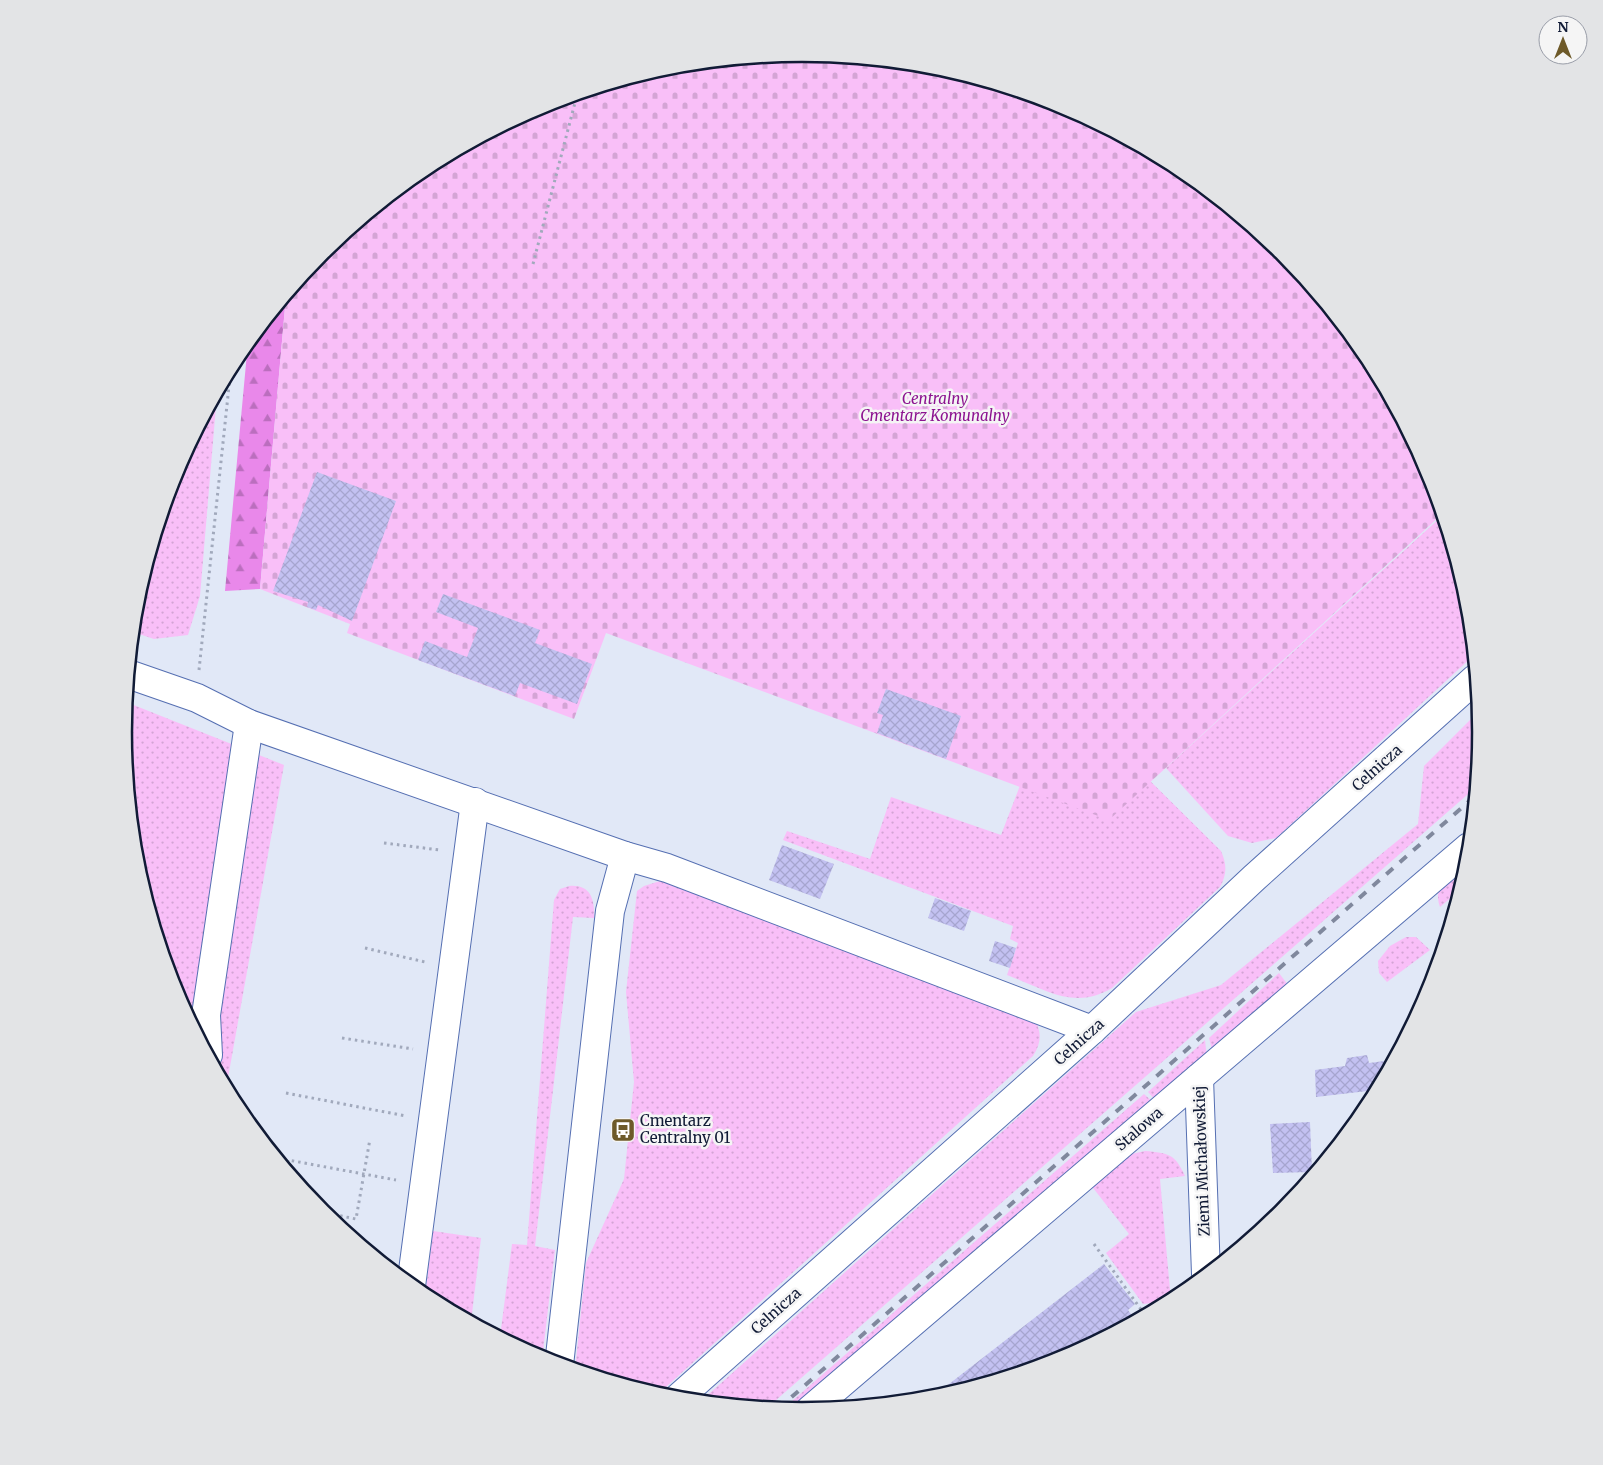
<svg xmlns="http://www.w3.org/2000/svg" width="1603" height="1465" viewBox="0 0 1603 1465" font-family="Merriweather,serif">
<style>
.grass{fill:url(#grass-dots)}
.forest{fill:url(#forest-firs)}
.cemetery{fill:url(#cemetery-stones)}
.building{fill:url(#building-cross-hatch)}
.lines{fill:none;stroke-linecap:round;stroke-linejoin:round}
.street-casing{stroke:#556fb2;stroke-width:30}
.secondary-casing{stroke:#556fb2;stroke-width:30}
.path{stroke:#a1a9bc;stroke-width:3;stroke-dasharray:2.5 4;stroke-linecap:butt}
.street{stroke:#fff;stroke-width:28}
.secondary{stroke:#fff;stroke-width:28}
.rail{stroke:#80889d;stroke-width:4;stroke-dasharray:9 9;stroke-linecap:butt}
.labels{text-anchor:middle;stroke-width:5;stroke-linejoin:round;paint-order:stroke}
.park-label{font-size:15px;font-style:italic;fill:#8c1390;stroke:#f5f5f5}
.street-label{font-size:15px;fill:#111b36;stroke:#f5f5f5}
.poi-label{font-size:15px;fill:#111b36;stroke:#f5f5f5;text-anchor:start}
.rim{fill:none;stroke:#111b36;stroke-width:2.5}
</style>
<defs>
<pattern id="grass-dots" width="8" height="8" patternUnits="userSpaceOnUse" patternTransform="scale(1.25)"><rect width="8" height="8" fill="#f9bff8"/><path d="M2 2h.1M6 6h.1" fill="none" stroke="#d4a4d5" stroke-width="1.8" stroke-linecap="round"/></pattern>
<pattern id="forest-firs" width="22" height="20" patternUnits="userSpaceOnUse" patternTransform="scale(1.25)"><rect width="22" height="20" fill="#e988ea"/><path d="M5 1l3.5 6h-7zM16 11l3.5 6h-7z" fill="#bb6ebe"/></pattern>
<pattern id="cemetery-stones" width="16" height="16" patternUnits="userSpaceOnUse" patternTransform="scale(1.25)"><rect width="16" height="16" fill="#f9bff8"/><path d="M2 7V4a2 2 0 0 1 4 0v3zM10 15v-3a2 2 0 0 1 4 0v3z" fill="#d4a4d5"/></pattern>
<pattern id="building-cross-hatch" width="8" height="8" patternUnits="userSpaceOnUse" patternTransform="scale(1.25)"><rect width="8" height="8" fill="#c3c1f1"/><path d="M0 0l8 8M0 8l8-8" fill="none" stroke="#a6a5cf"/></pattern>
</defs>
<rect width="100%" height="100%" fill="#e1e8f7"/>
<g class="grass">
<polygon points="217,394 200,596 188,635 154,639 133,632 136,600 175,472"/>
<polygon points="1442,516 1467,600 1473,656 1276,838 1252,843 1228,836 1166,768"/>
<path d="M1057 689 1221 851C1227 865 1227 874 1220 887L1112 988C1074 1011 1044 989 1007 975L1018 943 1010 939 1013 926 783 840 787 831 870 859 891 797 1001 835Z"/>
<polygon points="126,702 284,765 226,1089 174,992 136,865 123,732"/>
<polygon points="1478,712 1480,733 1475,788 767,1408 701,1401 1136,1012 1221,985 1418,824 1424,766"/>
<path d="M1467 865 1460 890 1440 907C1432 883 1450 879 1467 865Z"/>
<path d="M660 881 669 882 1035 1020C1042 1033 1041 1044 1033 1056L657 1395 575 1370 586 1263 624 1179 634 1082 626 992 637 891 644 886Z"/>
<path d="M569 886C591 884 595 900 594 918L573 917 535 1246 555 1250 542 1360 500 1337 512 1244 527 1245 554 900 560 889Z"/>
<polygon points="1406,937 1416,937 1430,950 1387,982 1379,973 1378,961 1390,946"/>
<polygon points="1279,973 1288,985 1213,1054 1209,1038"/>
<polygon points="1205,1040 1207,1058 1158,1103 1148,1092"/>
<polygon points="1144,1094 1155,1104 1030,1205 793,1410 783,1409"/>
<path d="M1145 1151C1169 1153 1175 1154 1185 1176L1160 1179 1171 1301 1143 1304 1106 1253 1129 1234 1090 1184 1127 1155Z"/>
<polygon points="433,1231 481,1238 471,1322 425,1297"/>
</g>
<polygon class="forest" points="286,296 260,589 225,591 248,342"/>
<polygon class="cemetery" points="802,54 934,67 1062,106 1179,168 1282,253 1366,356 1429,473 1441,515 1109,820 606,633 574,719 347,633 350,624 260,589 286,296 322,252 425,168 542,105 669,67"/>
<g class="building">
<polygon points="317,472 396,501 352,621 318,605 316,610 307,607 308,602 273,591"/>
<polygon points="443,594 540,630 535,643 592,664 577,704 520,683 515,696 418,660 425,641 467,657 478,628 436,612"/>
<polygon points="886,689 961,716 946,759 877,733 883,715 877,713"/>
<polygon points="782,845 834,864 820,899 769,880"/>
<polygon points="935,898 971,911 964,931 928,918"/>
<polygon points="995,941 1016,948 1010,968 989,961"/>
<polygon points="1367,1055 1369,1063 1392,1060 1376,1090 1316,1097 1315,1070 1345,1066 1347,1058"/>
<polygon points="1310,1122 1312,1172 1273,1173 1270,1124"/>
<polygon points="1104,1264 1135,1304 1128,1310 1135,1320 1061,1360 931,1398"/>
</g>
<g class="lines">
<defs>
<g id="street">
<polyline points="128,674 197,698 249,724 625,856 667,868 1092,1030"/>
<polyline points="208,1055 206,1015 249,724"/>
<polyline points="1199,1078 1206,1274"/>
<polyline points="411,1286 475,802"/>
<polyline points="559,1365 610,911 625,856"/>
<polyline points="810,1410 1469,847"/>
</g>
<polyline id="secondary" points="677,1399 1092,1030 1254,878 1475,679"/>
</defs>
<use href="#street" class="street-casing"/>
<use href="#secondary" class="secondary-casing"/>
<g class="path">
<polyline points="533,264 577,95"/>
<polyline points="1419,463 1421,459"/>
<polyline points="199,670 231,367"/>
<polyline points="384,843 440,850"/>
<polyline points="365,948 425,962"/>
<polyline points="342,1038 413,1049"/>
<polyline points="286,1093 406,1116"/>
<polyline points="286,1169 288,1160 396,1180"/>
<polyline points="321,1212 356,1219 370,1139"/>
<polyline points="1094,1244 1145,1315"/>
<polyline points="1143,1310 1159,1308"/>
</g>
<use href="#street" class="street"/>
<use href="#secondary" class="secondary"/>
<polyline class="rail" points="778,1409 1474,797"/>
</g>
<defs>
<symbol id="bus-square" viewBox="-11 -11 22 22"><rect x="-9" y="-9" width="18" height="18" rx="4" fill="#6e5a29" stroke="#f5f5f5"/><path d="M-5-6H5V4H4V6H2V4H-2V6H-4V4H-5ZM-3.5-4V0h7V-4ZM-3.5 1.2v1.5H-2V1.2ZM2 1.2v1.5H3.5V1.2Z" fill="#fff"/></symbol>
</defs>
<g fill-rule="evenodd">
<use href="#bus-square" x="609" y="1116" width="28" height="28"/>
</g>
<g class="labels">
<g class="park-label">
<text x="935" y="404">Centralny<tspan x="935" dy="17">Cmentarz Komunalny</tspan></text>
</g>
<g class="street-label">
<text transform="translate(1377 768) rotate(-42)" y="5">Celnicza</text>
<text transform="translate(1079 1042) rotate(-42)" y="5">Celnicza</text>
<text transform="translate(1139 1129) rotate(-41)" y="5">Stalowa</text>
<text transform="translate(1202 1161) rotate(-92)" y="5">Ziemi Michałowskiej</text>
<text transform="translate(776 1311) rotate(-42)" y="5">Celnicza</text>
</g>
<g class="poi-label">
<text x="640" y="1126">Cmentarz<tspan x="640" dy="17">Centralny 01</tspan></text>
</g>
</g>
<path d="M0 0H1603V1465H0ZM132 732a670 670 0 1 1 1340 0a670 670 0 1 1-1340 0Z" fill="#e3e4e6" fill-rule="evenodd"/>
<path class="rim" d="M132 732a670 670 0 1 1 1340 0a670 670 0 1 1-1340 0Z"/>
<g transform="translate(1563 40)"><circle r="24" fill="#f5f5f5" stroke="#9a9ea9"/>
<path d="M0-4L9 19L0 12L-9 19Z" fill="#6e5a29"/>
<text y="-8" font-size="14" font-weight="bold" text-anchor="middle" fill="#111b36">N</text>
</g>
</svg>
